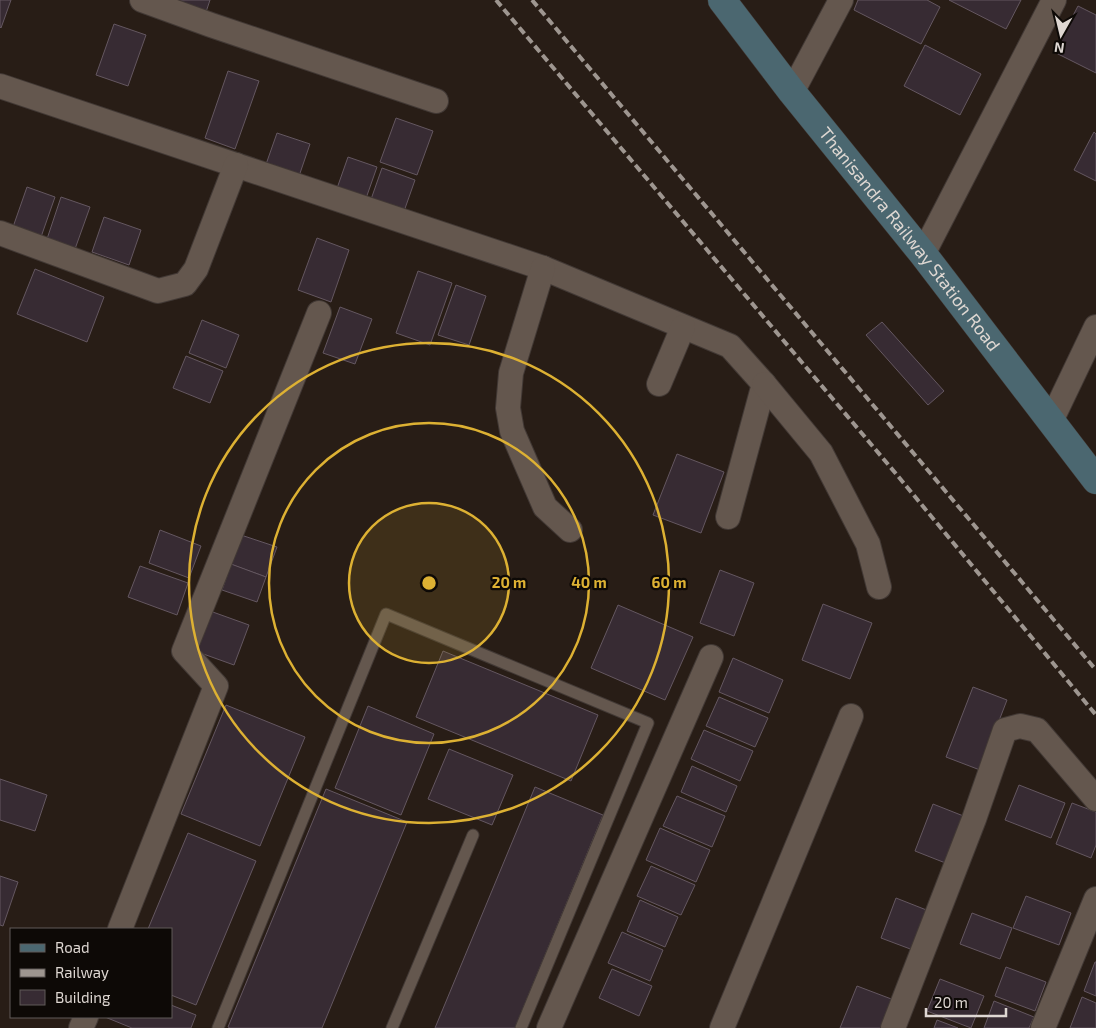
<svg xmlns="http://www.w3.org/2000/svg" width="1096" height="1028" viewBox="0 0 1096 1028" font-family="'Exo 2',sans-serif">
<style>
.building{fill:#372b33;stroke:#645760}
.lines{fill:none;stroke-linecap:round;stroke-linejoin:round}
.lane-casing{stroke:#423935;stroke-width:13}
.street-casing{stroke:#423935;stroke-width:26}
.secondary-casing{stroke:#423935;stroke-width:29}
.lane{stroke:#64574e;stroke-width:11}
.street{stroke:#64574e;stroke-width:24}
.secondary{stroke:#4b6770;stroke-width:28}
.rail{stroke:#9e9690;stroke-width:4;stroke-dasharray:8 4;stroke-linecap:butt}
.ring{fill:none;stroke:#ddb133;stroke-width:2.5}
.labels{text-anchor:middle;stroke-width:4.5;stroke-linejoin:round;paint-order:stroke}
.street-label{font-size:18px;fill:#ded7d2;stroke:#0d0906}
.centre{fill:#ddb133;stroke:#0d0906;stroke-width:2.5}
.ring-label{font-size:15px;text-anchor:middle;font-weight:bold;fill:#ddb133;stroke:#0d0906;stroke-width:4.5;stroke-linejoin:round;paint-order:stroke}
</style>
<rect width="100%" height="100%" fill="#281d16"/>
<g class="building">
<polygon points="0,0 11,0 1,28 0,27"/>
<polygon points="174,0 210,0 204,18"/>
<polygon points="858,0 927,0 940,7 921,44 854,10"/>
<polygon points="949,0 1021,0 1006,29"/>
<polygon points="1078,6 1096,15 1096,73 1054,52"/>
<polygon points="114,24 146,35 128,86 96,75"/>
<polygon points="925,45 981,74 960,115 904,86"/>
<polygon points="228,71 259,81 235,149 205,138"/>
<polygon points="396,118 433,131 417,175 380,162"/>
<polygon points="1094,132 1096,134 1096,181 1074,170"/>
<polygon points="277,133 310,144 297,182 264,170"/>
<polygon points="348,157 377,167 364,204 335,194"/>
<polygon points="382,168 415,180 402,217 369,205"/>
<polygon points="27,187 55,197 41,237 13,227"/>
<polygon points="61,197 90,207 75,249 47,239"/>
<polygon points="104,217 141,230 129,265 92,252"/>
<polygon points="317,238 349,250 331,302 298,290"/>
<polygon points="35,269 104,297 87,342 17,314"/>
<polygon points="418,271 452,283 430,345 396,333"/>
<polygon points="456,285 486,296 469,345 438,335"/>
<polygon points="340,307 372,319 355,364 323,353"/>
<polygon points="202,320 239,335 226,368 189,353"/>
<polygon points="882,322 944,391 928,405 866,335"/>
<polygon points="186,356 223,371 210,403 173,388"/>
<polygon points="677,454 724,472 701,533 653,515"/>
<polygon points="160,530 201,546 189,578 149,563"/>
<polygon points="241,535 277,547 266,577 230,564"/>
<polygon points="231,564 266,577 257,602 222,590"/>
<polygon points="140,566 188,583 177,615 128,597"/>
<polygon points="720,570 754,583 734,636 700,623"/>
<polygon points="823,604 872,623 850,679 802,660"/>
<polygon points="618,605 693,637 665,700 591,668"/>
<polygon points="210,611 249,625 234,665 195,651"/>
<polygon points="443,651 598,715 571,781 416,717"/>
<polygon points="733,658 783,680 769,713 719,692"/>
<polygon points="973,687 1007,700 980,770 946,757"/>
<polygon points="719,697 768,718 755,747 706,726"/>
<polygon points="226,705 305,737 260,846 181,814"/>
<polygon points="368,706 434,734 401,815 335,788"/>
<polygon points="704,730 753,751 740,781 691,759"/>
<polygon points="449,749 513,775 492,825 428,799"/>
<polygon points="692,766 737,786 726,812 681,792"/>
<polygon points="0,779 47,795 35,831 0,820"/>
<polygon points="1019,785 1065,803 1051,838 1005,820"/>
<polygon points="535,787 603,815 515,1028 435,1028"/>
<polygon points="326,789 407,822 322,1028 230,1028 228,1027"/>
<polygon points="677,796 725,816 712,847 663,826"/>
<polygon points="1072,803 1096,812 1096,845 1091,858 1056,844"/>
<polygon points="933,804 966,817 948,864 915,851"/>
<polygon points="660,828 710,850 696,882 646,860"/>
<polygon points="188,833 256,861 196,1005 171,995 171,929 148,929"/>
<polygon points="651,866 695,885 681,915 637,896"/>
<polygon points="0,876 18,882 3,926 0,925"/>
<polygon points="1026,896 1071,913 1059,945 1013,928"/>
<polygon points="896,898 929,911 913,950 881,938"/>
<polygon points="640,900 678,917 665,947 627,931"/>
<polygon points="972,913 1012,928 1000,959 960,944"/>
<polygon points="622,932 663,950 650,981 608,963"/>
<polygon points="1095,962 1096,962 1096,996 1084,991"/>
<polygon points="1006,967 1046,982 1035,1011 995,996"/>
<polygon points="612,969 652,986 639,1016 599,998"/>
<polygon points="940,979 984,996 971,1028 927,1011"/>
<polygon points="857,986 894,1000 883,1028 840,1028"/>
<polygon points="1082,997 1096,1003 1096,1028 1070,1028"/>
<polygon points="994,1001 1034,1017 1029,1028 984,1028"/>
<polygon points="171,1005 196,1015 191,1028 132,1028 105,1017 171,1017"/>
<polygon points="937,1020 958,1028 934,1028"/>
</g>
<g class="lines">
<defs>
<g id="lane">
<polyline points="218,1028 386,614 648,723 521,1028"/>
<polyline points="392,1028 473,835"/>
</g>
<g id="street">
<polyline points="142,0 211,25 436,101"/>
<polyline points="0,86 543,268 730,346 764,384 728,517"/>
<polyline points="792,92 841,0"/>
<polyline points="0,233 158,291 185,284 196,269 236,165"/>
<polyline points="923,254 1054,0"/>
<polyline points="543,268 511,373 508,408 512,431 545,507 570,530"/>
<polyline points="659,384 683,327"/>
<polyline points="764,384 821,453 868,544 879,587"/>
<polyline points="1051,421 1096,327"/>
<polyline points="120,929 216,686 184,651 319,313"/>
<polyline points="81,1028 86,1017"/>
<polyline points="549,1028 711,657"/>
<polyline points="722,1028 851,716"/>
<polyline points="893,1028 974,819 1005,730 1020,726 1037,730 1096,799"/>
<polyline points="1043,1028 1096,899"/>
</g>
<g id="secondary">
<path id="s1" d="M722 0 792 92 923 254 1096 480"/>
</g>
</defs>
<use href="#lane" class="lane-casing"/>
<use href="#street" class="street-casing"/>
<use href="#secondary" class="secondary-casing"/>
<use href="#lane" class="lane"/>
<use href="#street" class="street"/>
<use href="#secondary" class="secondary"/>
<g class="rail">
<polyline points="496,0 897,475 1096,715"/>
<polyline points="532,0 1096,670"/>
</g>
</g>
<circle cx="429" cy="583" r="80" fill="#ddb133" fill-opacity=".12"/>
<g class="ring">
<circle cx="429" cy="583" r="80"/>
<circle cx="429" cy="583" r="160"/>
<circle cx="429" cy="583" r="240"/>
</g>
<g class="labels">
<g class="street-label">
<text dy="6" stroke="none"><textPath href="#s1" startOffset="304">Thanisandra Railway Station Road</textPath></text>
</g>
</g>
<circle cx="429" cy="583" r="8" class="centre"/>
<g class="ring-label">
<text x="509" y="588">20 m</text>
<text x="589" y="588">40 m</text>
<text x="669" y="588">60 m</text>
</g>
<rect x="10" y="928" width="162" height="90" fill="#0d0906" stroke="#615b58"/>
<rect x="20" y="944" width="25" height="8" fill="#4b6770" stroke="#615b58"/>
<text x="55" y="953" font-size="15" fill="#ded7d2">Road</text>
<rect x="20" y="969" width="25" height="8" fill="#9e9690" stroke="#615b58"/>
<text x="55" y="978" font-size="15" fill="#ded7d2">Railway</text>
<rect x="20" y="990" width="25" height="15" fill="#372b33" stroke="#615b58"/>
<text x="55" y="1003" font-size="15" fill="#ded7d2">Building</text>
<g transform="translate(1061 35) rotate(188)" stroke="#0d0906" stroke-width="4" paint-order="stroke">
<path d="M0-4L9 19L0 12L-9 19Z" fill="#ded7d2"/>
<text y="-8" font-size="14" font-weight="bold" text-anchor="middle" fill="#ded7d2">N</text>
</g>
<path d="M926 1008v8h80v-8" fill="none" stroke="#ded7d2" stroke-width="2.5"/>
<text x="934" y="1008" font-size="15" fill="#ded7d2" stroke="#0d0906" stroke-width="4" paint-order="stroke">20 m</text>
</svg>
